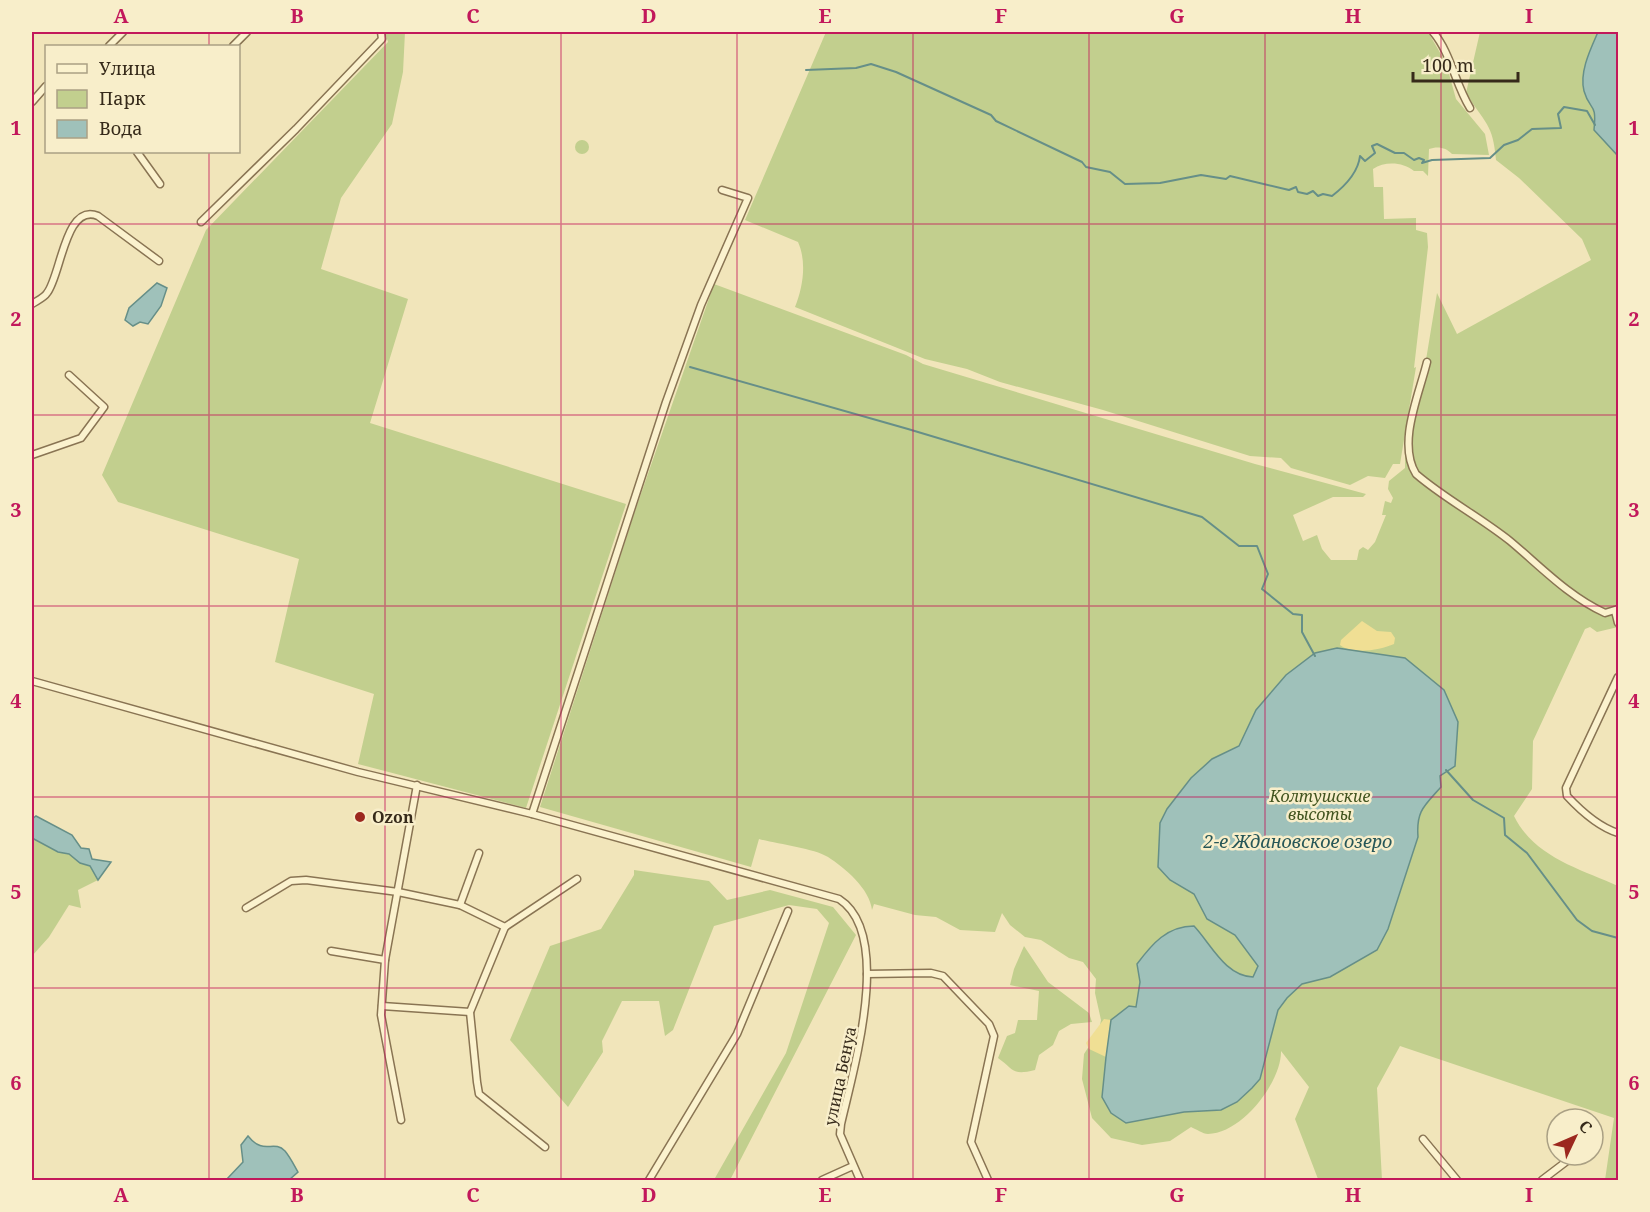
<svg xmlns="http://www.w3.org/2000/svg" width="1650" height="1212" viewBox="0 0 1650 1212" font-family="'Noto Serif',serif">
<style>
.green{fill:#c2cf8e}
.sand{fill:#f0df94}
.water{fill:#9fc1ba;stroke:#668f88;stroke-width:1.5}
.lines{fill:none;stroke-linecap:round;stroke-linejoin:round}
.stream{stroke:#668f88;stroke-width:2}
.street-casing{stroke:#897453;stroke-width:9}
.street{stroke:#fbf2ce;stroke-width:6}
.grid{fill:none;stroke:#c2185b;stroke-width:1.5;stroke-opacity:0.55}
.poi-dot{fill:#9c281f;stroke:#f8eeca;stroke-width:2}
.labels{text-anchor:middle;stroke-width:5;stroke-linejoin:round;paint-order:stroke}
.park-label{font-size:16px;font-style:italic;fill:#42541f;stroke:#f8eeca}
.poi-label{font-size:16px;font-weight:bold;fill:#362a1a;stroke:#f8eeca;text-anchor:start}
.street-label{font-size:16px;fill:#362a1a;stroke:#f8eeca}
.water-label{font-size:18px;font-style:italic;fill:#275758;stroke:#f8eeca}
.neatline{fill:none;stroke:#c2185b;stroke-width:2}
.grid-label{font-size:20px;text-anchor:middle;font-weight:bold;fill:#c2185b}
</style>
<rect width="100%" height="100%" fill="#f1e5ba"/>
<g class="green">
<polygon points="385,32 405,32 403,72 392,124 341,198 321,269 408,299 370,423 626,504 526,808 358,764 374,694 275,662 299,559 118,502 102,475 206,230 388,42"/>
<path d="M826 32H1428L1446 63 1456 99 1485 134 1489 155 1452 154C1446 147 1437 146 1429 149L1428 176 1423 171H1414C1403 162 1385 161 1373 169L1374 187H1383L1384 219 1416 218V230L1427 233 1428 247 1414 368 1416 367 1400 464H1393L1385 478 1368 476 1350 485 1291 468 1281 458 1250 456 1103 410 1000 382 967 369 925 359 795 307C803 287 807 262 798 242L745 220Z"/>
<path d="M1480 32H1618V627L1597 632 1590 627 1585 629 1533 741 1532 789 1514 816C1534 857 1580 869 1618 886V1180H1605L1614 1118 1400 1046 1377 1088 1382 1180H1312L1318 1179 1295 1119 1309 1087 1281 1051C1282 1081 1242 1134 1208 1134 1203 1134 1196 1129 1191 1127L1170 1141 1142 1145 1111 1138 1092 1118 1082 1079 1084 1054 1099 1031 1101 1020 1095 993 1096 979 1083 962 1069 958 1041 940 1025 937 1010 925 1002 913 995 932 960 930 936 917 915 915 874 904 872 910C870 889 845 868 828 857 813 848 777 844 759 839L751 867 540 807 634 514 714 284 906 355 923 364 1255 464 1366 494 1363 497H1333L1293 515 1303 541 1317 535 1322 549 1331 560H1357L1359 550 1363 547 1368 550 1375 542 1386 515H1382L1385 501 1391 503 1393 498 1388 489 1389 481 1405 468V451L1424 372 1437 293 1457 334 1591 260 1582 239 1519 178 1496 160C1493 123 1485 124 1466 93Z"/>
<circle cx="582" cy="147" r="7"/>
<polygon points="32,838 58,852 69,854 80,863 90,866 98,880 78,890 81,908 69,905 49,937 32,956"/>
<polygon points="634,870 709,881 727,900 770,890 833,907 856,935 730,1180 707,1180 715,1178 786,1053 829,923 817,909 789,905 714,926 673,1030 665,1036 659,1001 622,1001 602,1041 603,1052 568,1107 510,1040 550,946 601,929 634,875"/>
<path d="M1024 946 1048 982 1089 1013 1092 1022 1071 1024 1059 1031 1053 1045 1039 1055 1035 1070C1011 1076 1014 1069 998 1058L1007 1036 1015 1033 1018 1020H1037L1039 991 1010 985 1014 969Z"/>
</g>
<g class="sand">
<path d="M1362 621 1377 631 1391 632 1395 638 1394 644C1380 650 1353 655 1340 645L1341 640Z"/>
<polygon points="1104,1019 1111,1020 1106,1057 1089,1049 1086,1043"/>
</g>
<g class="water">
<path d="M1598 32H1618V156L1594 130C1597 101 1590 112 1584 91 1579 72 1591 48 1598 32Z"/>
<polygon points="157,283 167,288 161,306 148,324 140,322 133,326 125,320 129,308"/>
<path d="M1337 648 1405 658 1444 690 1458 722 1455 766 1440 776 1441 787C1424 806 1416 811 1418 837L1388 929 1377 950 1330 977 1302 984 1287 998 1278 1010 1260 1079 1252 1088 1237 1102 1221 1110 1184 1112 1126 1123 1111 1113 1102 1097 1106 1057 1111 1020 1129 1006 1136 1007 1140 982 1137 964C1152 944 1167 926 1194 926 1211 944 1225 976 1253 977L1258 966 1235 935 1207 919 1194 894 1170 880 1158 867 1160 823 1167 809 1191 778 1212 759 1239 746 1256 710 1286 675 1315 653Z"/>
<polygon points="36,816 72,835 81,848 89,849 92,859 111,862 98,880 90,866 80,863 69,854 58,852 32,838 32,819"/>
<path d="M248 1136C264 1156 273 1139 285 1151 290 1157 294 1165 298 1172L289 1180H226L243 1162 241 1145Z"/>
</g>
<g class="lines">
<g class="stream">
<path d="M806 70 856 68 871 64 896 72 991 115 996 121 1082 162 1086 167 1110 172 1125 184 1160 183 1201 175 1226 179 1230 176 1289 190 1296 187 1298 192 1307 194 1313 191 1318 196 1323 194 1332 196C1345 186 1358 173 1360 156L1365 161 1375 153 1372 146 1377 144 1395 153H1404L1414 160 1419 158 1424 160 1422 163 1432 160 1490 158 1504 145 1518 140 1532 129 1561 128 1558 114 1564 107 1587 111 1595 125"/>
<polyline points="690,367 908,429 1202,517 1239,546 1257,546 1268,574 1262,589 1293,614 1302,615 1302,632 1315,656"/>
<polyline points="1446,770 1473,800 1504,818 1505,835 1527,853 1577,920 1592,931 1618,938"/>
</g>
<defs>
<g id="street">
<path d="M1433 32C1451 53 1455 84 1470 108"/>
<polyline points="109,46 123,32"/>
<polyline points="233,46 247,32"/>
<polyline points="32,102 46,86"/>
<polyline points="137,152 160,184"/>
<polyline points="201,222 296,129 382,39 381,32"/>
<path d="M32 304C36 301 44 298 47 293 61 276 65 202 98 216L159 261"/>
<path d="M1427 362C1419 395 1397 443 1416 474 1445 499 1480 517 1510 541 1540 566 1568 596 1605 613L1618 609"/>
<polyline points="32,455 81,438 104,407 69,375"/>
<polyline points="1615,611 1618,623"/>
<path d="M1618 677 1566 788 1567 796C1580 810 1599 827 1618 833"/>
<path d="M32 681 358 772 532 814 839 899C894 934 853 1071 841 1124L840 1134 860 1180"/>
<polyline points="532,814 666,402 701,305 748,198 722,190"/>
<polyline points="460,905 479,853"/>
<polyline points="246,908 291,881 306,880 398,892 460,905 505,927"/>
<polyline points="505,927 470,1012 477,1082 479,1094 545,1147"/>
<polyline points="505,927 577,879"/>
<polyline points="331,951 385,960"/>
<polyline points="867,974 931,973 943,976 989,1024 994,1036 971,1142 988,1180"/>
<polyline points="382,1006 470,1012"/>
<polyline points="401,1120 381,1015 385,960 417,785"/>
<polyline points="1423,1139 1457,1180"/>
<polyline points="649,1180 737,1034 788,911"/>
<polyline points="822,1180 853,1166"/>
<polyline points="1542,1180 1571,1158"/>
</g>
</defs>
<use href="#street" class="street-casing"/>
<use href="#street" class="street"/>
</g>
<path class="grid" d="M209 32V46M385 32V1180M561 32V1180M737 32V1180M913 32V1180M1089 32V1180M1265 32V1180M1441 32V1180M209 152V1180M32 224H1618M32 415H1618M32 606H1618M32 797H1618M32 988H1618"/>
<circle class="poi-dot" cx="360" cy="817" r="6"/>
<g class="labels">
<g class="park-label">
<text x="1320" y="802">Колтушские<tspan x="1320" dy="18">высоты</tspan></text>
</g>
<g class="poi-label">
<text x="372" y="823">Ozon</text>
</g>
<g class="street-label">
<text transform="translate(840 1076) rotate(-78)" y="6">улица Бенуа</text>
</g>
<g class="water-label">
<text x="1298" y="848">2-е Ждановское озеро</text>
</g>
</g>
<rect width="1650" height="1212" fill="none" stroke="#f8eeca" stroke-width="66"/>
<rect x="45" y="45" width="195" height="108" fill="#f8eeca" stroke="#aaa084" stroke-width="1.5"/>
<rect x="57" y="64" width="30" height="9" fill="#fbf2ce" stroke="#aaa084" stroke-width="1.5"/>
<text x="99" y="75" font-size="18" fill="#362a1a">Улица</text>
<rect x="57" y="90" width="30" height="18" fill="#c2cf8e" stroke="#aaa084" stroke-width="1.5"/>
<text x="99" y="105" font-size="18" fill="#362a1a">Парк</text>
<rect x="57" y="120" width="30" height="18" fill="#9fc1ba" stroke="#aaa084" stroke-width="1.5"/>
<text x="99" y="135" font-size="18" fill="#362a1a">Вода</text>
<g transform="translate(1575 1137) rotate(46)"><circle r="28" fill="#f8eeca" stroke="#aaa084" stroke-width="1.5"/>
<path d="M0-4.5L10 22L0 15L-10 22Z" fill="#9c281f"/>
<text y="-9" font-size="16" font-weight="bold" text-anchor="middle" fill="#362a1a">С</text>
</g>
<path d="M1413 72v9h105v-9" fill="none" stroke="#362a1a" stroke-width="3"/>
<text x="1422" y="72" font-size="18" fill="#362a1a" stroke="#f8eeca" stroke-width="4.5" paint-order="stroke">100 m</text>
<rect x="33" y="33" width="1584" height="1146" class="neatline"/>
<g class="grid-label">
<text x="121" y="23">A</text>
<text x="297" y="23">B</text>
<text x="473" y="23">C</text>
<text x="649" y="23">D</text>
<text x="825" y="23">E</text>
<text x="1001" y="23">F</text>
<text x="1177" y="23">G</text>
<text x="1353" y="23">H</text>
<text x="1529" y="23">I</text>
<text x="16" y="135">1</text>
<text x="1634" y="135">1</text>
<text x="16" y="326">2</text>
<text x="1634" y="326">2</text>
<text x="16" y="517">3</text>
<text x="1634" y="517">3</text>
<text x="16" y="708">4</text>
<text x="1634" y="708">4</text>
<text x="16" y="899">5</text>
<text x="1634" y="899">5</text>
<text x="16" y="1090">6</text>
<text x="1634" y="1090">6</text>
<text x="121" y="1202">A</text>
<text x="297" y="1202">B</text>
<text x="473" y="1202">C</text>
<text x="649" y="1202">D</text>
<text x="825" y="1202">E</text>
<text x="1001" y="1202">F</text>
<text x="1177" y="1202">G</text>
<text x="1353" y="1202">H</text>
<text x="1529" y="1202">I</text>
</g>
</svg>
